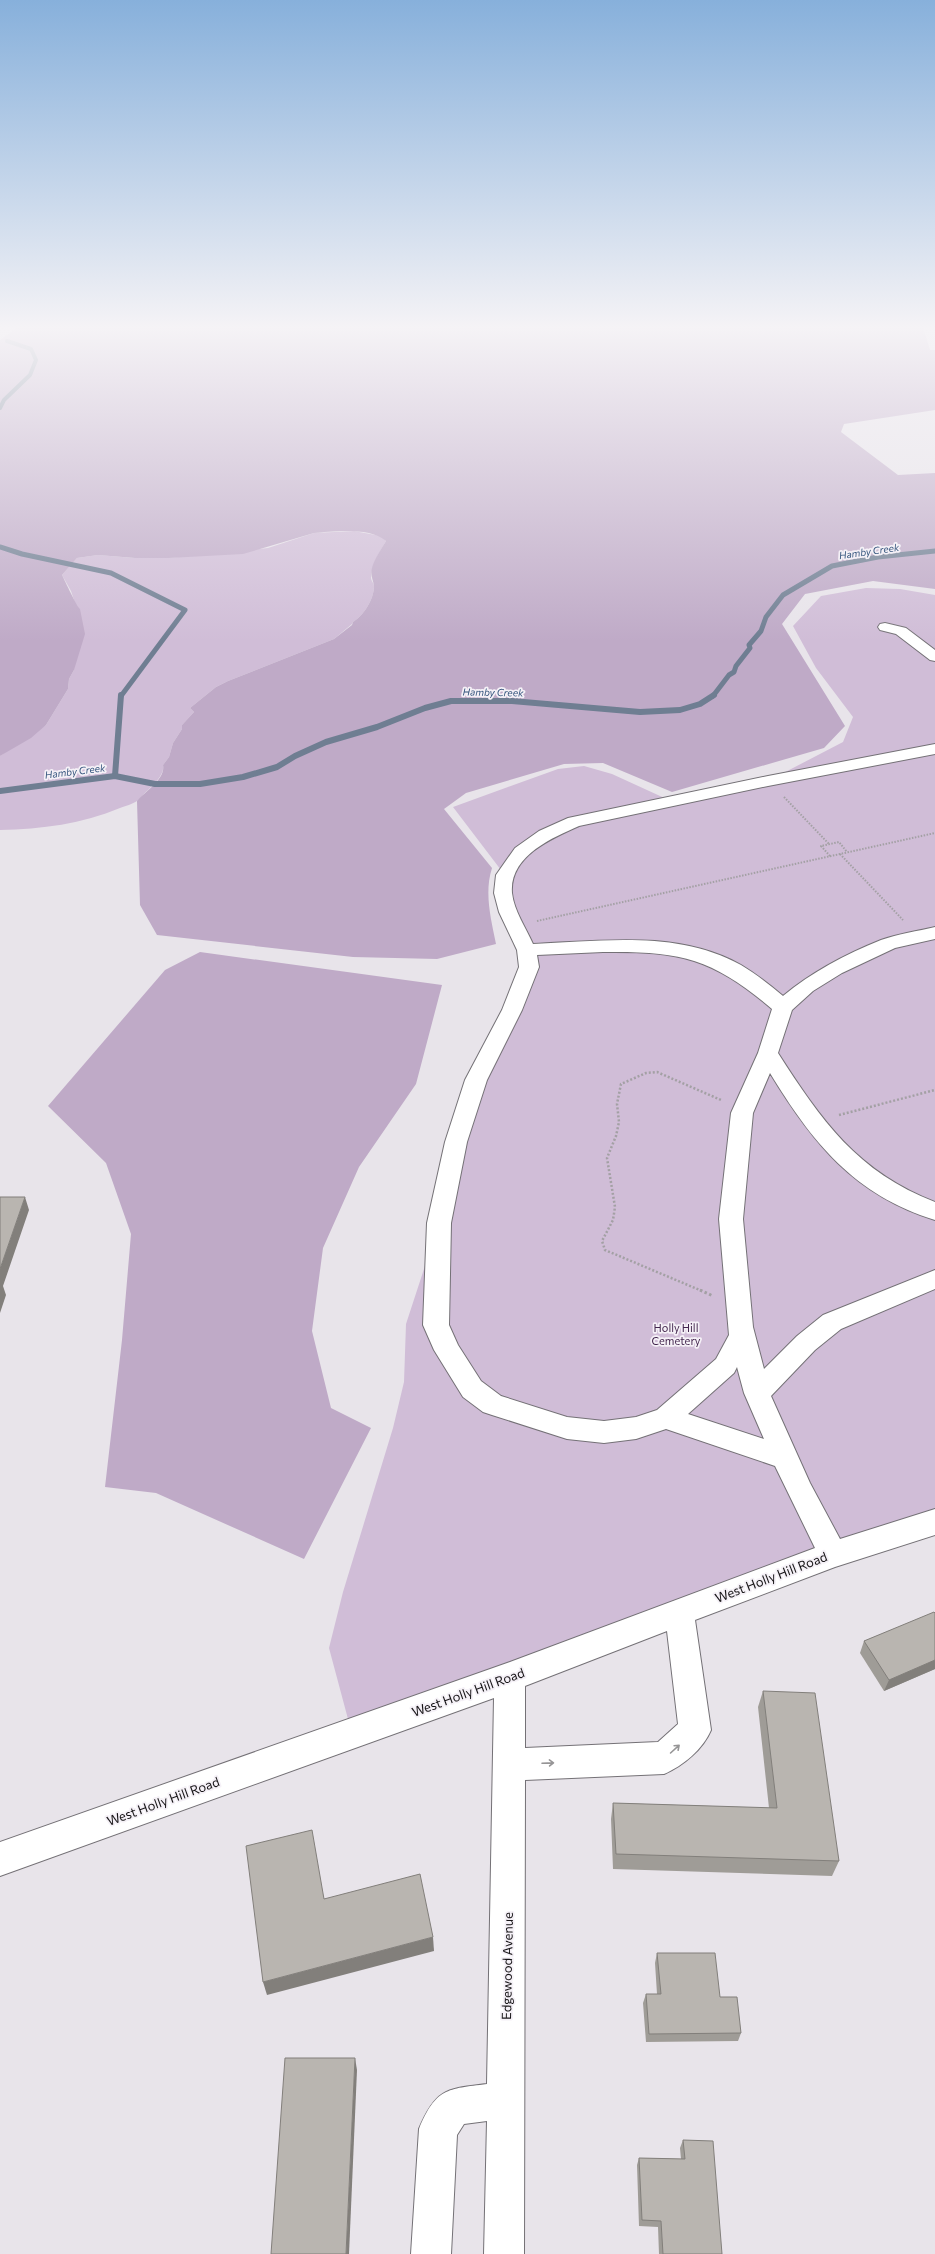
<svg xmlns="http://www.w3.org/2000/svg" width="935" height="2254" viewBox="0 0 935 2254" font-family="Commissioner,sans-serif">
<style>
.green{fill:#d0bdd7}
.forest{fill:#bfaac7}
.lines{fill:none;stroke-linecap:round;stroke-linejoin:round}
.stream-far2{stroke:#6f7e92;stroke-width:4}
.stream-far1{stroke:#6f7e92;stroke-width:5}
.stream{stroke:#6f7e92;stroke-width:6}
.minor-casing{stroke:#747176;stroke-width:2}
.path-far2{stroke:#a3a0a4;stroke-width:2;stroke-dasharray:1.5 1.5;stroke-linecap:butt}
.path-far1{stroke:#a3a0a4;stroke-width:2.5;stroke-dasharray:2 2;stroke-linecap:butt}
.path{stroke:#a3a0a4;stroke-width:3;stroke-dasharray:2.5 2.5;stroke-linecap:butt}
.minor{fill:#fff;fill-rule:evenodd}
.rail-casing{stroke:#615f62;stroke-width:2}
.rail{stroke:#f5f1f7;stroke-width:1.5;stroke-dasharray:4.5;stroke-linecap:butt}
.wall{fill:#9f9c97}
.shaded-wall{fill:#827f7b}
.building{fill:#b9b5b0;stroke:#827f7b}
.oneway{stroke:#969596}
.labels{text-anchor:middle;stroke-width:3.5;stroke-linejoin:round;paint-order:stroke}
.far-water-label{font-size:10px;font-style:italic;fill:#36567e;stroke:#f5f1f7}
.park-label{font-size:11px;fill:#42254d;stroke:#f5f1f7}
.near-street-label{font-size:13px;fill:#161416;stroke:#f5f1f7}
</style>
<rect width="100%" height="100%" fill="#e8e4ea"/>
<g class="green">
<path d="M354 531 381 536 386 541C380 551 371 565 371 578 371 581 374 583 374 586 374 599 364 615 353 622L352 624 334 639 228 681 216 687 190 708 194 712 182 725V729L173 743 169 757 163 765C165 774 154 784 148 790 144 793 141 798 137 801 133 804 125 806 120 808 82 824 42 829 0 830V756L46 725 68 689 69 679 74 670 76 606 71 591 62 575 77 558 98 555 134 558H169L268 548 314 533Z"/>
<polygon points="866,588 900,589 935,595 935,1522 352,1734 329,1648 343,1592 393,1428 404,1382 406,1324 439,1223 457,1139 529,967 504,874 453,807 558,769 584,766 612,774 671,801 768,781 843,742 853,717 816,668 793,626 821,596"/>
</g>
<g class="forest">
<path d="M18 327H923L930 350H935V410L844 424 841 432 898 475 935 473V589L873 581 805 594 782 624 845 726 824 748 672 792 603 763 564 764 466 793 444 809 492 868C484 893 491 919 496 944L437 959 353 957 157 935 140 905 137 801C144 792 166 779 163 765L169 757 173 743 182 729V725L194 712 190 708 216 687 228 681 334 639 352 625 353 622C364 615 374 599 374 586 373 579 370 575 372 568 374 560 381 549 386 541 372 527 332 531 314 533L243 554 169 558H135L98 555 77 558 62 575C65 581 77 607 80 609L85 634 74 670 69 679 68 689 46 725 31 738 0 756V340Z"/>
<polygon points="200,952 442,985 416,1084 359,1167 323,1248 312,1331 331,1408 371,1428 304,1559 156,1493 105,1487 122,1340 131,1234 106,1163 48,1106 165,970"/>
</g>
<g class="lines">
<polyline class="stream-far2" points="0,408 4,400 30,375 36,360 31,349 7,341"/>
<g class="stream-far1">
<polyline points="0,547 22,554 111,573 185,610 121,696"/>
<polyline points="713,696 729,675 734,672 736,666 750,648 749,645 761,631 766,617 783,595 832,566 878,557 935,551"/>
</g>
<g class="stream">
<polyline points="115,776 121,695"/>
<polyline points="0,791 115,776 155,784 200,784 243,777 277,767 295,756 326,742 377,727 425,708 451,701 512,701 640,712 680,710 700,704 714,695"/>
</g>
<defs>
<g id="minor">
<polygon points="885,623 906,628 935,650 935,661 930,660 896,634 880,630 878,627 880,624"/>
<path d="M935 744V754L768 786 579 826C552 838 509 856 512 893 514 911 526 928 533 944 603 941 678 930 741 965 756 974 770 985 783 996 812 972 846 954 881 940 898 934 918 931 935 927V939L895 948 842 973 813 991 792 1010 778 1053C821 1120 857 1172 935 1202V1220C854 1195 812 1142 770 1073L753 1113 743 1219 753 1327 764 1369 797 1336 823 1315 935 1270V1289L841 1329 815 1350 771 1396 810 1483 840 1539 935 1509V1535L835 1567 695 1620 711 1730C703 1749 683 1766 664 1774L525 1780 524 2254H484L487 2121 464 2124 457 2135 451 2254H411L419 2129C436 2088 447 2089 487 2084L494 1698 0 1876V1842L510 1662 815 1548 775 1466 666 1429 636 1439 604 1443 567 1439 492 1415 483 1412 463 1397 434 1350 423 1325 427 1223 445 1142 465 1080 502 1010 519 967 517 950 499 912 494 893 496 875 515 848 539 831 568 818 768 776ZM603 952C681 951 712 958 772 1009L758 1053 731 1113 719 1219 729 1335 716 1359 657 1410 636 1417 604 1421 567 1417 501 1396 481 1381 458 1345 449 1325 451 1223 467 1142 487 1080 522 1010 539 967 537 955ZM737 1367 744 1393 764 1439 688 1414 734 1373ZM667 1631 678 1724 658 1742 525 1748V1686Z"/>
</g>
</defs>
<use href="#minor" class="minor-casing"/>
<g class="path-far2">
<polyline points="784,797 829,844"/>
<polyline points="840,854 903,920"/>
<polyline points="830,856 821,846 839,842 847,852"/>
<polyline points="537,921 935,833"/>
</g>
<g class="path-far1">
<polyline points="839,1115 935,1090"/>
<polyline points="702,1291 605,1250 602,1241 613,1220 615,1207 607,1158 616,1136 619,1122 617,1104 621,1084 646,1073 657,1072 721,1100"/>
</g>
<polyline class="path" points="700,1290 713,1296"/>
<use href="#minor" class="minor"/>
<defs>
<polyline id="rail" points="0,329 3,327"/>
</defs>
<use href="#rail" class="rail-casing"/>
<use href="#rail" class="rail"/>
</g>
<g class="wall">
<polygon points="935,1613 935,1669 884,1691 860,1653 864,1641"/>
<polygon points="763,1691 839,1861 832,1876 613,1869 611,1819 613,1803 769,1808 758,1707"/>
<polygon points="657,1953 720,1997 741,2033 738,2041 646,2042 643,2003 646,1994 657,1994 655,1963"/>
<polygon points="683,2140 722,2254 659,2254 658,2227 639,2226 637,2165 639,2158 681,2159 680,2148"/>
</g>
<g class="shaded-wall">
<polygon points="25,1197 29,1210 3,1286 6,1295 0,1313 0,1269"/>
<polygon points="935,1660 935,1669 884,1691 889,1680"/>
<polygon points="433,1937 434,1951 267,1995 263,1982"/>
<polygon points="355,2058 357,2070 349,2254 346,2254"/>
</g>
<g class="building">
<polygon points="0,1197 25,1197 0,1269"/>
<polygon points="934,1612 935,1613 935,1660 889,1680 864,1641"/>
<polygon points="763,1691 815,1693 839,1861 616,1854 613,1803 777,1808"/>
<polygon points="312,1830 324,1899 420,1874 433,1937 263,1982 246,1846"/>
<polygon points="657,1953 715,1953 720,1997 737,1997 741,2033 649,2034 646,1994 661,1994"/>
<polygon points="285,2058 355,2058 346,2254 271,2254"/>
<polygon points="683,2140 713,2141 722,2254 663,2254 661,2221 642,2220 639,2158 685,2159"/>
</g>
<defs><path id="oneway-shaft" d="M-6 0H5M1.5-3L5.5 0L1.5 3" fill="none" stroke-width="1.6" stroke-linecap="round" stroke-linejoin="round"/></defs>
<g class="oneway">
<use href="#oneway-shaft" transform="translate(675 1749) rotate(-42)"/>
<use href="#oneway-shaft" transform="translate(548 1763) rotate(-2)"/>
</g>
<linearGradient id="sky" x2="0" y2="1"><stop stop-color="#87b0db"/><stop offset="0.51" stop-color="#f5f3f6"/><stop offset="1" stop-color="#f5f3f6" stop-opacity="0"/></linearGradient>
<rect width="935" height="642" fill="url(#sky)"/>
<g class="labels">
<g class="far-water-label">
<text transform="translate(869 551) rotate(-8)" y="4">Hamby Creek</text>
<text transform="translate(493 692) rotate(1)" y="4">Hamby Creek</text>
<text transform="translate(75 771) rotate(-7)" y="4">Hamby Creek</text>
</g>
<g class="park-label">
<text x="676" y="1332">Holly Hill<tspan x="676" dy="13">Cemetery</tspan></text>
</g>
<g class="near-street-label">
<text transform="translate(771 1577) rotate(-21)" y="5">West Holly Hill Road</text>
<text transform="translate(468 1692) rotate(-20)" y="5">West Holly Hill Road</text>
<text transform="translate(163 1801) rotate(-20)" y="5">West Holly Hill Road</text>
<text transform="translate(507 1966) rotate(-89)" y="5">Edgewood Avenue</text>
</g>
</g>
</svg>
